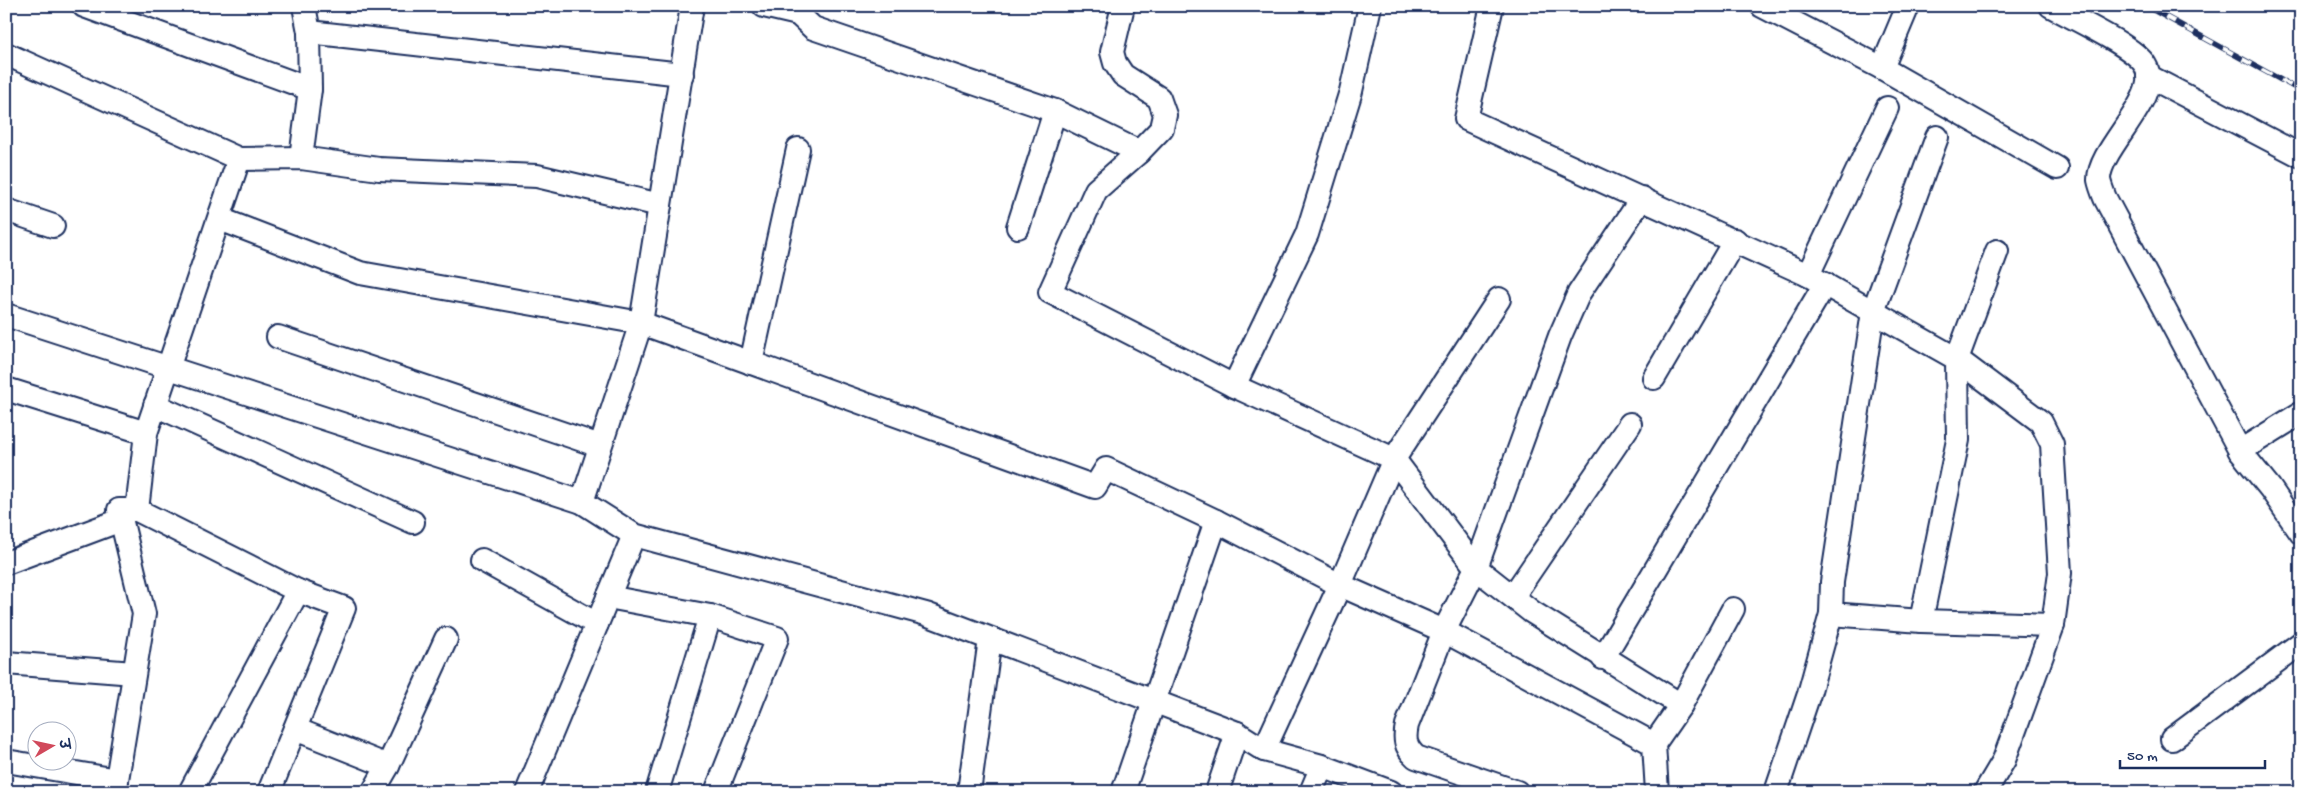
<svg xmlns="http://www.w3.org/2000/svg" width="2307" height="798" viewBox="0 0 2307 798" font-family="'Gochi Hand','Playpen Sans Deva',sans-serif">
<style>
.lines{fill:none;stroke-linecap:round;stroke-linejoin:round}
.stream{stroke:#5b91ae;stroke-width:5.5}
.street-casing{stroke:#1b2f5e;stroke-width:26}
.street{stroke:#fff;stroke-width:22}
.rail-casing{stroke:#1b2f5e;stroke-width:5.5}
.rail{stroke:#fff;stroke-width:4;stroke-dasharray:11;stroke-linecap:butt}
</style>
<rect width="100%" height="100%" fill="#fff"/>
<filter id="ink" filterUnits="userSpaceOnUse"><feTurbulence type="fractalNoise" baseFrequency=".02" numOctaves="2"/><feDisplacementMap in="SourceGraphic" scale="10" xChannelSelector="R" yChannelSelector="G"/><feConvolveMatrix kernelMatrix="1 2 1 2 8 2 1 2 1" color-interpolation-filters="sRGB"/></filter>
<g filter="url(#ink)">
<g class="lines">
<polyline class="stream" points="2291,792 2301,784"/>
<defs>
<g id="street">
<polyline points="84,6 310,89 301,158"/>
<polyline points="304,6 309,32 310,89"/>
<polyline points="764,6 798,14 813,28 1055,111 1139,152"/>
<polyline points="1123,6 1112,52 1115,63 1123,75 1159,98 1165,115 1162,128 1139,152 1096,190 1050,292 1234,386 1394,459 1476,568 1532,612 1681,705"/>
<polyline points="1492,6 1466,119 1808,275 1957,359 2041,422 2052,444 2060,573 2053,625 2004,760 1985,792"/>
<polyline points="1762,6 1882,68 2057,168"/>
<path d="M2051 6C2072 18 2134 46 2145 65 2164 96 2098 148 2099 180 2100 185 2103 193 2105 198L2240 451 2270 488 2301 533"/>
<polyline points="309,32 682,74"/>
<polyline points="6,54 239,159 146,433 137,510 119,510 144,614 115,792"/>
<polyline points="1882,68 1908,6"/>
<polyline points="2148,76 2301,156"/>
<polyline points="1937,137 1873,312 1832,582 1831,614 1921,621 2053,625"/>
<polyline points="239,159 301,158 379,169 537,176 660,205"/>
<polyline points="6,210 53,226"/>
<polyline points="220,219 360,273 641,323 692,6"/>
<polyline points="1018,227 1055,111"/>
<polyline points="1808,275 1887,108"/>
<polyline points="6,315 582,502 634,535 926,614 1237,733 1264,750 1322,766 1391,792"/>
<polyline points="278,337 600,446"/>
<polyline points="751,363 798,149"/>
<polyline points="1654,378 1735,240"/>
<polyline points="1234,386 1307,234 1351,91 1370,6"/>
<polyline points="6,389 146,433"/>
<polyline points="155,405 413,522"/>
<polyline points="2240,451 2301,413"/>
<polyline points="582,502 641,323 1095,487 1106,469 1216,521 1340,585 1444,631 1654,744"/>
<polyline points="137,510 298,591 344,608 269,792"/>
<polyline points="482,560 597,624"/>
<polyline points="6,563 121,520"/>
<polyline points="1513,596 1630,424"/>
<polyline points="608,597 710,616 777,638 716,792"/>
<polyline points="1921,621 1958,440 1957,359 1997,251"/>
<polyline points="1603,658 1825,284"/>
<polyline points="6,663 134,673"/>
<polyline points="295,729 388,766 373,792"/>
<polyline points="2172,739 2301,643"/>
<polyline points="1264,750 1340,585 1394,459 1499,299"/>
<polyline points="6,761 117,780"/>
<polyline points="388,766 446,639"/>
<polyline points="190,792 298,591"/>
<polyline points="527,792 634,535"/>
<polyline points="657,792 710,616"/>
<polyline points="969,792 990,639"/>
<polyline points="1123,792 1216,521"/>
<polyline points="1217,792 1237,733"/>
<polyline points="1311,792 1322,766"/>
<path d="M1517 792 1416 757C1405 747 1404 739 1407 725L1444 631 1476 568 1560 336 1579 293 1642 198"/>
<polyline points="1657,792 1654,744 1681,705 1733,609"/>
<polyline points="1776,792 1809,694 1831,614"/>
</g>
</defs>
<use href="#street" class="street-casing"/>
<use href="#street" class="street"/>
<defs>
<polyline id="rail" points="2146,6 2301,91"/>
</defs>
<use href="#rail" class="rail-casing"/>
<use href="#rail" class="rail"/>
</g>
</g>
<rect width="2307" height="798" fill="none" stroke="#fff" stroke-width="25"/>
<rect x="12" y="12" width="2282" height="773" fill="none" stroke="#1b2f5e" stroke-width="2" filter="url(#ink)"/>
<g transform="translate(52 746) rotate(81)"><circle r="24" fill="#ffffff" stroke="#a4acbf"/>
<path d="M0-4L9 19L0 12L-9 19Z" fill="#d1495b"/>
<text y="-8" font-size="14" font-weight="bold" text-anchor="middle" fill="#1b2f5e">उ</text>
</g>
<path d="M2120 760v8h145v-8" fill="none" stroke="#1b2f5e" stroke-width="2.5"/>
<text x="2127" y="760" font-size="15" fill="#1b2f5e" stroke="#ffffff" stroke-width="4" paint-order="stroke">50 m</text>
</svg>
